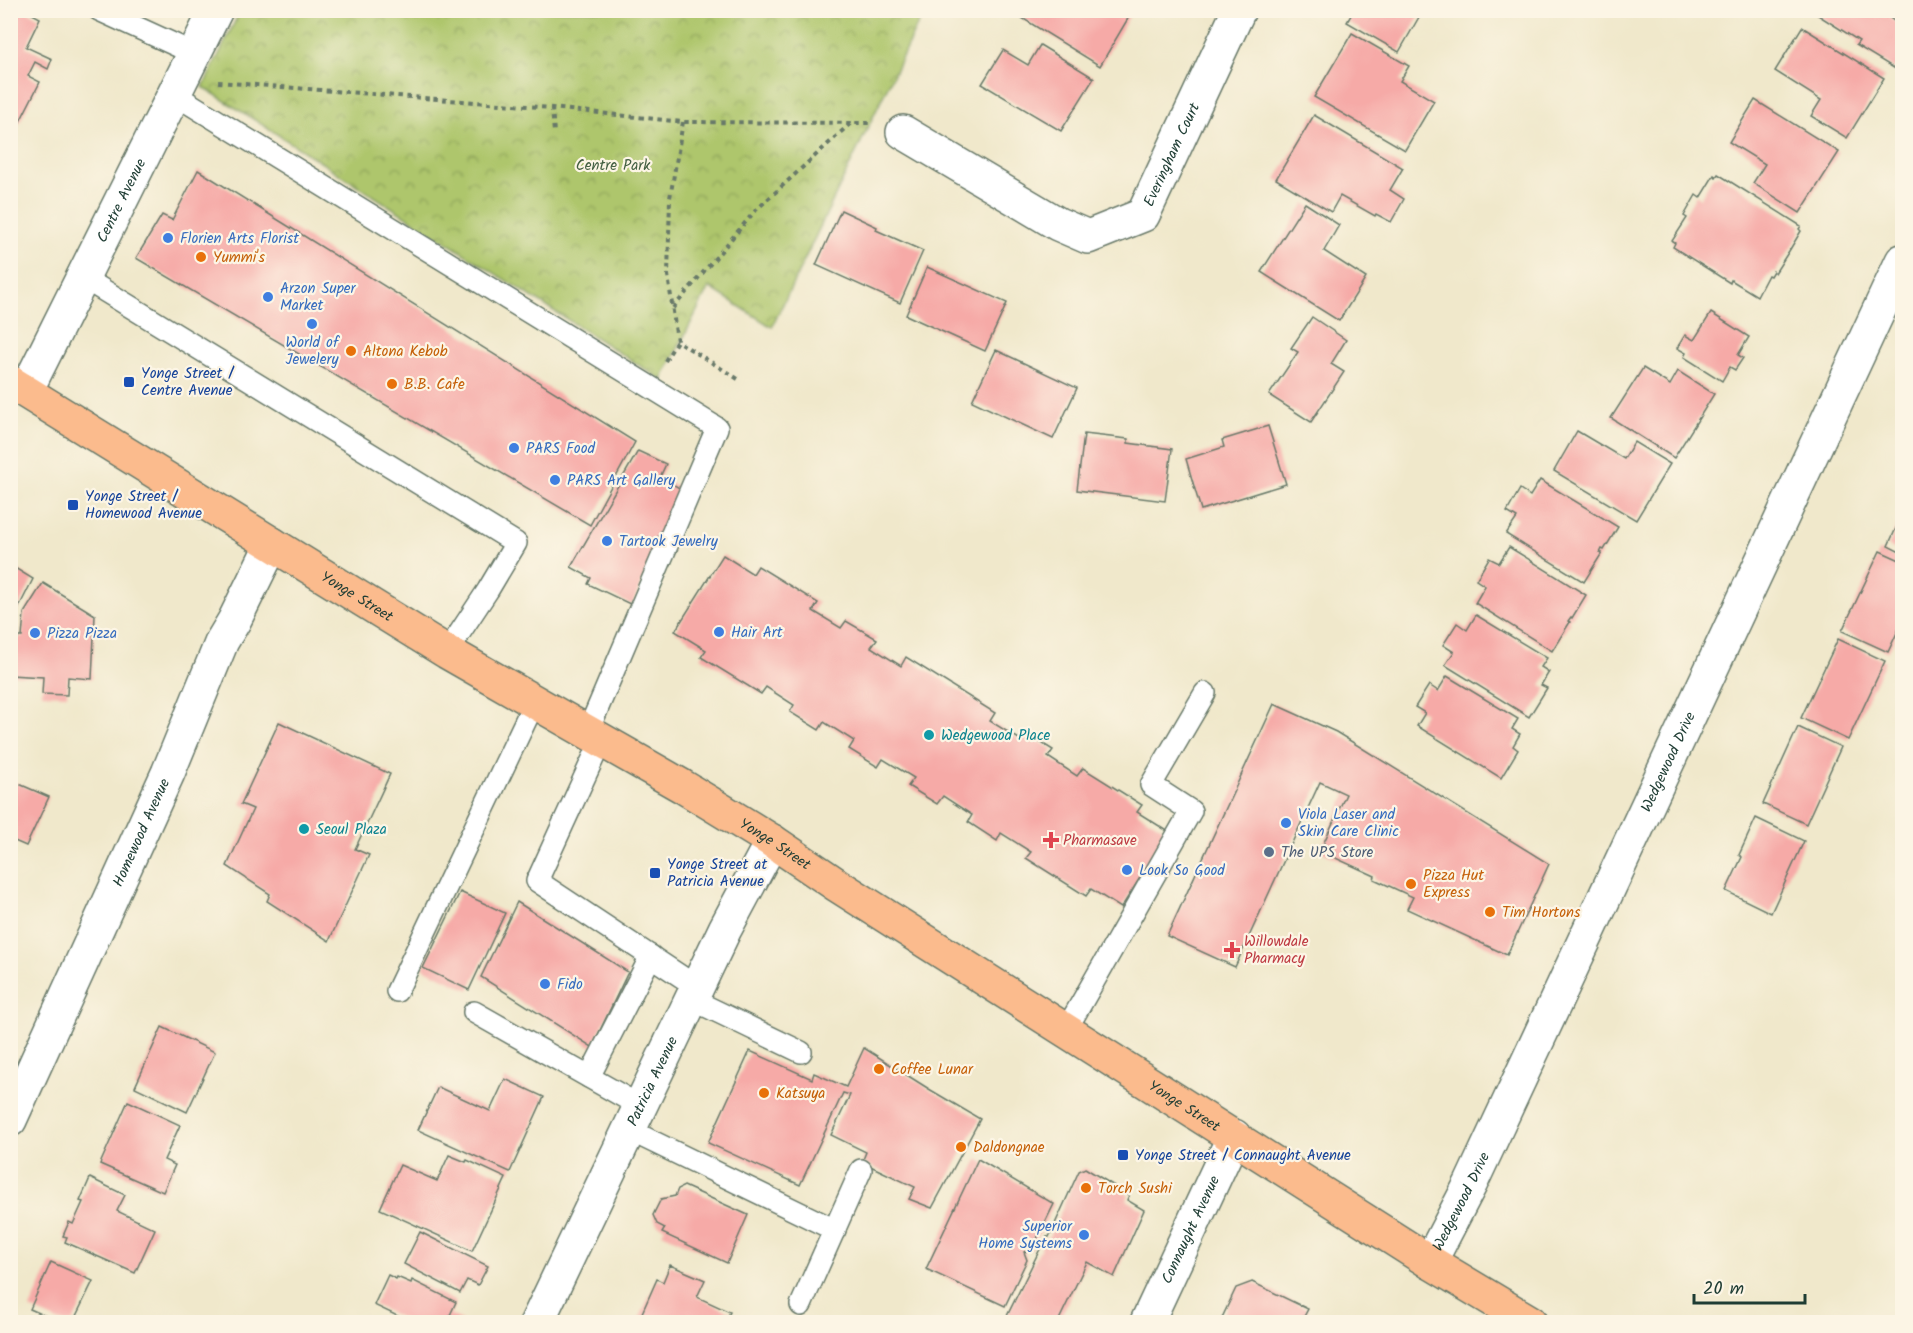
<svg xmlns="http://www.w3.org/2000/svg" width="1913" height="1333" viewBox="0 0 1913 1333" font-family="Kalam,sans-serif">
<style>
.park{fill:url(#park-crowns);stroke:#668250;stroke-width:1.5}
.building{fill:#f6aaa7}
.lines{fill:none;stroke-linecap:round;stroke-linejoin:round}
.service-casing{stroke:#687969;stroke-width:24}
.minor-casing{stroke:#687969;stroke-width:36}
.primary-casing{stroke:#687969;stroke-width:36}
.path{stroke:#687969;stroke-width:4;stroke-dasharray:4.5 4.5;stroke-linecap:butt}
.service{stroke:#fff;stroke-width:21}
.minor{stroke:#fff;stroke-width:33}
.primary{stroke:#fbbb8d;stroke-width:33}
.shop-dot{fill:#3f7fe0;stroke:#fcf5e5;stroke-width:2}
.food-dot{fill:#e8710a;stroke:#fcf5e5;stroke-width:2}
.transit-dot{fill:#1a4fb4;stroke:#fcf5e5;stroke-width:2}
.culture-dot{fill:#0f9aa8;stroke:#fcf5e5;stroke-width:2}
.health-dot{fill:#e0444e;stroke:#fcf5e5;stroke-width:2}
.service-dot{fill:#5c6f8a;stroke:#fcf5e5;stroke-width:2}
.labels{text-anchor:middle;stroke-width:4.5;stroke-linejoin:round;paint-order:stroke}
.street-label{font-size:15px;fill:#1f3d34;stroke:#fcf5e5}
.park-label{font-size:15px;fill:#435f42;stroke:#fcf5e5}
.shop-label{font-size:15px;fill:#366cbe;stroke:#fcf5e5;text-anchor:start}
.food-label{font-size:15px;fill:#c56008;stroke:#fcf5e5;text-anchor:start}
.transit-label{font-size:15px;fill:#164399;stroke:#fcf5e5;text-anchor:start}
.culture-label{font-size:15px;fill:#0d838f;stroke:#fcf5e5;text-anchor:start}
.health-label{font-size:15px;fill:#be3a42;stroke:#fcf5e5;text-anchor:start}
.service-label{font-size:15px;fill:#4e5e75;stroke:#fcf5e5;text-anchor:start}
</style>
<defs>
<pattern id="park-crowns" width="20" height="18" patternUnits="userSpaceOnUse" patternTransform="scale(1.5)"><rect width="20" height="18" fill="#aec66c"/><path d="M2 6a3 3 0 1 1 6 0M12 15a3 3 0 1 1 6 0" fill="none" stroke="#8da25a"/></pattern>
</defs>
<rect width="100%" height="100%" fill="#fcf5e5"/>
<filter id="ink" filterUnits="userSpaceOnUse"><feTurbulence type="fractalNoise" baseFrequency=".0167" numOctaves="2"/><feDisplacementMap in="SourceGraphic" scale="12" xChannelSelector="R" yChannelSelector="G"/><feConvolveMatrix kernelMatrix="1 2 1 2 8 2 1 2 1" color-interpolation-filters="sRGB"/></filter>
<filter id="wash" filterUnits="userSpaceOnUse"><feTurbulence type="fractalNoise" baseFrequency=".008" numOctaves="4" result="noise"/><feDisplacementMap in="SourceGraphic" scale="24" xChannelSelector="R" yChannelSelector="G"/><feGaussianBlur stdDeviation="1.35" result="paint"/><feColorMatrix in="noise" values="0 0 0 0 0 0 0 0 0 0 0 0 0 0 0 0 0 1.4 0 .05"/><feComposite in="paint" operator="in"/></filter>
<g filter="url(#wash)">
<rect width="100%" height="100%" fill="#f0e8cb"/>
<polygon class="park" points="240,11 240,10 924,11 772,327 709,287 662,380 203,87"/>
<g id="blocks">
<g class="building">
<polygon points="10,10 25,10 40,18 26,47 52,59 48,69 35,62 28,76 40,82 10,141"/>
<polygon points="1016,10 1133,10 1100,66 1022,18 1024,15"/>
<polygon points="1354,10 1423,10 1399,52 1347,22"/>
<polygon points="1810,10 1894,10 1890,18 1902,27 1902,61 1897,70 1856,45 1859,41"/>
<polygon points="1802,27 1884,78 1847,138 1811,116 1821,100 1775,71"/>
<polygon points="1352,33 1409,66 1400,81 1434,101 1405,150 1314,97"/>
<polygon points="1040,45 1094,78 1061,131 982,84 1003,50 1028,65"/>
<polygon points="1755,100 1839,152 1800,213 1753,183 1765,164 1729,142"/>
<polygon points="1314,115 1403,168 1390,190 1404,199 1391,222 1376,214 1375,216 1340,196 1331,212 1276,179"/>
<polygon points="198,170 635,442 590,525 136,258 162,215 172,220"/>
<polygon points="1718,174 1801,226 1799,229 1801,231 1789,251 1775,273 1773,271 1770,276 1768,275 1757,296 1731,280 1730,283 1673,247 1675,243 1672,241 1687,218 1684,216 1696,195 1700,198 1714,175 1716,177"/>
<polygon points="1305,203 1339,225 1324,251 1366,278 1339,321 1261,272"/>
<polygon points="841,210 877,227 876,230 923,251 900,303 816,265"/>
<polygon points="927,267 1007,303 985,351 906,315"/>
<polygon points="1711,313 1749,337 1738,355 1743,358 1735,370 1730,367 1722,381 1684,357 1686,353 1677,348 1685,335 1694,340"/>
<polygon points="1312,317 1346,340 1331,364 1344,372 1311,422 1269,395 1298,352 1291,348"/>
<polygon points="996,350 1077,388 1053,439 972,401"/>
<polygon points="1643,368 1670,385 1678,371 1714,394 1674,458 1611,418"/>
<polygon points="1268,426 1286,484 1201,510 1186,459 1224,447 1222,440"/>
<polygon points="1577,431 1624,459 1634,442 1670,464 1636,520 1554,471"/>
<polygon points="1084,434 1128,439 1128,443 1172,449 1165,501 1077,490"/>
<polygon points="638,451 666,464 660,477 683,490 632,605 588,584 591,578 571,567"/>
<polygon points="1540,480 1618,527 1604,550 1602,549 1600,553 1602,553 1584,582 1506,534 1517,518 1507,512 1520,489 1530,496"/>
<polygon points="1902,515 1902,553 1888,546"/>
<polygon points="1509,547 1586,595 1572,618 1571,617 1568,621 1570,622 1552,651 1475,603 1485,586 1476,580 1489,558 1499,563"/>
<polygon points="1880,551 1902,561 1902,622 1888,652 1842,631"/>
<polygon points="723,555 753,574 758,566 818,603 813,611 841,628 846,621 877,639 871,647 901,666 906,657 995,713 990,721 1019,739 1024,732 1053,750 1048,757 1077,776 1083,768 1142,805 1137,812 1169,832 1121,908 1091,889 1086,896 1026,858 1031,852 1001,833 997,841 968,822 972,815 943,796 937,804 908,786 914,778 883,759 878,767 849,749 854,741 824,722 819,730 790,712 794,705 766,687 761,694 701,657 706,650 675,631"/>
<polygon points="10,565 33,579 10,625"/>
<polygon points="43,583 95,615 92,679 68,677 67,695 42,694 43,677 10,675 10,637 22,637 24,613"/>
<polygon points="1476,615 1547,658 1541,667 1549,672 1541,685 1547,688 1529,717 1445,665 1454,652 1443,645 1457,623 1467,630"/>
<polygon points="1838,639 1885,661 1848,740 1801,718"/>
<polygon points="1447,676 1518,719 1512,729 1520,734 1513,746 1518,750 1501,778 1417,726 1425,713 1415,707 1429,685 1438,691"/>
<polygon points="1274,704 1336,732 1549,864 1507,955 1407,909 1413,897 1374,879 1375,876 1320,851 1346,794 1320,782 1235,967 1167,936"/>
<polygon points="279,722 390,774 355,849 369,855 329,941 267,901 270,894 227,866 253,809 241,804"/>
<polygon points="1798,727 1841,747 1806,824 1763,804"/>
<polygon points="10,780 49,797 26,846 10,839"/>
<polygon points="1756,818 1804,841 1771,913 1726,891 1742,857 1739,855"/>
<polygon points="460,892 505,913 469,990 423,968"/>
<polygon points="517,902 628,972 592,1047 481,977"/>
<polygon points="162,1027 215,1052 187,1112 135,1087"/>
<polygon points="864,1048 929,1089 980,1119 932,1208 909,1199 915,1187 862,1162 866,1152 831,1135 850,1095 843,1093 800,1185 708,1143 750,1051 812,1079 814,1073 846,1087"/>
<polygon points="505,1079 544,1097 510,1172 418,1130 438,1087 490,1111"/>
<polygon points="128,1101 180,1125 164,1160 175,1165 163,1192 100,1164"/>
<polygon points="449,1155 466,1162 467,1160 506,1178 472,1251 380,1209 400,1165 437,1181"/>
<polygon points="978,1159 1054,1204 1032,1249 1024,1252 1027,1260 1005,1306 926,1269"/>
<polygon points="1085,1168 1129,1195 1127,1200 1144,1210 1114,1277 1087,1262 1058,1322 1004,1322 1046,1237 1049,1237 1079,1171"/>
<polygon points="90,1178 125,1195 117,1211 155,1229 135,1273 65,1242 67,1237 63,1236 69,1222 73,1224 83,1202 80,1201"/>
<polygon points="684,1186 748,1215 727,1263 662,1233 665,1228 657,1224 653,1215 661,1199 675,1196 678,1189"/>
<polygon points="420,1232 488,1266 478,1285 467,1280 460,1293 404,1264"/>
<polygon points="51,1262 93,1281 73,1322 60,1322 30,1309"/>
<polygon points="670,1265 705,1280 697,1297 730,1312 725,1322 638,1322 657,1279 663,1282"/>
<polygon points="388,1275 396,1279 397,1277 411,1283 412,1280 456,1302 450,1315 462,1320 461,1322 410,1322 374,1305"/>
<polygon points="1252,1282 1308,1309 1301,1322 1220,1322 1236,1288"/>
</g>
</g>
</g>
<g filter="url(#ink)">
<use href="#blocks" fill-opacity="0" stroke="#687969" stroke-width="1.5"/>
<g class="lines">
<defs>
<g id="service">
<polyline points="99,10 195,54"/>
<polyline points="174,94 717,428 588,731"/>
<polyline points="82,277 516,543 488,590 447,652"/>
<polyline points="602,739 537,881 697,987"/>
<polyline points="397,991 535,701"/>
<polyline points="691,999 801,1052"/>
<polyline points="474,1012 640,1106"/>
<polyline points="1066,1030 1191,811 1151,785 1205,693"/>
<polyline points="589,1077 651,956"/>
<polyline points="629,1130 835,1230"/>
<polyline points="801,1305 861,1170"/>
</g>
<g id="minor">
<path id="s1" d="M903 132 1058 224 1088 237 1143 215 1239 10"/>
<path id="s2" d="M26 391 216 10"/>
<path id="s3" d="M10 1120 168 773 222 641 234 621 272 544"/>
<path id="s4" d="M1430 1262 1471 1183 1902 261"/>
<path id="s5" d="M537 1322 725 929 772 841"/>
<path id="s6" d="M1147 1322 1234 1136"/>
</g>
<g id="primary">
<path id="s7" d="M10 382 447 652 682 786 772 841 837 885 1430 1262 1530 1322"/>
</g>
</defs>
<use href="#service" class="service-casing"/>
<use href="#minor" class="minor-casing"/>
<use href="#primary" class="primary-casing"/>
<g class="path">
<polyline points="218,82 552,108 683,122 869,123"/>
<polyline points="552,108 554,133"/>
<polyline points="683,122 670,198 668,275 677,341 738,379"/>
<polyline points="673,308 755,211 852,122"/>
<polyline points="665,361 677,341"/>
</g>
<use href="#service" class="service"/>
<use href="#minor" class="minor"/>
<use href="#primary" class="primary"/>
</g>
</g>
<g class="shop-dot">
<circle cx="168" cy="238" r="6"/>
<circle cx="268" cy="297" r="6"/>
<circle cx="312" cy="324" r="6"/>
<circle cx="514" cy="448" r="6"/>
<circle cx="555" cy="480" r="6"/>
<circle cx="607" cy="541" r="6"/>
<circle cx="719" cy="632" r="6"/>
<circle cx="35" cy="633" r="6"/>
<circle cx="1286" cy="823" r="6"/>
<circle cx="1127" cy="870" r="6"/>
<circle cx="545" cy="984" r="6"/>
<circle cx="1084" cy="1235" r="6"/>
</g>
<g class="food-dot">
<circle cx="201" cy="257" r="6"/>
<circle cx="351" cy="351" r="6"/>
<circle cx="392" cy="384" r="6"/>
<circle cx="1411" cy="884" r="6"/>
<circle cx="1490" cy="912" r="6"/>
<circle cx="879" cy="1069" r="6"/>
<circle cx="764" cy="1093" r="6"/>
<circle cx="961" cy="1147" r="6"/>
<circle cx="1086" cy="1188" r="6"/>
</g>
<g class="transit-dot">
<rect x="123" y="376" width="12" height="12" rx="3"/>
<rect x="67" y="499" width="12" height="12" rx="3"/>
<rect x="649" y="867" width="12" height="12" rx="3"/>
<rect x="1117" y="1149" width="12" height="12" rx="3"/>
</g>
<g class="culture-dot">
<circle cx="929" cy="735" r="6"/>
<circle cx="304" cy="829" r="6"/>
</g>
<g class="health-dot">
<path d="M1048 831h6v6h6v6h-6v6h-6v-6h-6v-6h6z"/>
<path d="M1229 941h6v6h6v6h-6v6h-6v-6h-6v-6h6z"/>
</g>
<circle class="service-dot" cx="1269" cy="852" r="6"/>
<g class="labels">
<g class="street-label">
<text dy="5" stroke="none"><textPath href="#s1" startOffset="339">Everingham Court</textPath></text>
<text dy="5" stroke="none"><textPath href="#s2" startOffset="213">Centre Avenue</textPath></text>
<text dy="5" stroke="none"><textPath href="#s7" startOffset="408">Yonge Street</textPath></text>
<text dy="5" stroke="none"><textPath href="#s4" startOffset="554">Wedgewood Drive</textPath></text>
<text dy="5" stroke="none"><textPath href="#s3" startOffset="316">Homewood Avenue</textPath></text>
<text dy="5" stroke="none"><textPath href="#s7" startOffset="894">Yonge Street</textPath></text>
<text dy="5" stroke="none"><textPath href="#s5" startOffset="267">Patricia Avenue</textPath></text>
<text dy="5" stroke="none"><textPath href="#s7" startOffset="1380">Yonge Street</textPath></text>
<text dy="5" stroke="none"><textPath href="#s4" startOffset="68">Wedgewood Drive</textPath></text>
<text dy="5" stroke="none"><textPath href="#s6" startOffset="102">Connaught Avenue</textPath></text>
</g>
<g class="park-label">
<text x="613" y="170">Centre Park</text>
</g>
<g class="shop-label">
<text x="180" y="243">Florien Arts Florist</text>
<text x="280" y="293">Arzon Super<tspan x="280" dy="17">Market</tspan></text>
<text x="312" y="347" text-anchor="middle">World of<tspan x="312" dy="17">Jewelery</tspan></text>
<text x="526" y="453">PARS Food</text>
<text x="567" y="485">PARS Art Gallery</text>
<text x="619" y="546">Tartook Jewelry</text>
<text x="731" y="637">Hair Art</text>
<text x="47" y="638">Pizza Pizza</text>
<text x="1298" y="819">Viola Laser and<tspan x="1298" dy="17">Skin Care Clinic</tspan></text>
<text x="1139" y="875">Look So Good</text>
<text x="557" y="989">Fido</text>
<text x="1072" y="1231" text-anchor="end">Superior<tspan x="1072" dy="17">Home Systems</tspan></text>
</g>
<g class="food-label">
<text x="213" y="262">Yummi's</text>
<text x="363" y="356">Altona Kebob</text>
<text x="404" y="389">B.B. Cafe</text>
<text x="1423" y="880">Pizza Hut<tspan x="1423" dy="17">Express</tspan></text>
<text x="1502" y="917">Tim Hortons</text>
<text x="891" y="1074">Coffee Lunar</text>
<text x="776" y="1098">Katsuya</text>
<text x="973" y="1152">Daldongnae</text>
<text x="1098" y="1193">Torch Sushi</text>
</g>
<g class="transit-label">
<text x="141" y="378">Yonge Street /<tspan x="141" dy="17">Centre Avenue</tspan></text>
<text x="85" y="501">Yonge Street /<tspan x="85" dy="17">Homewood Avenue</tspan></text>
<text x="667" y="869">Yonge Street at<tspan x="667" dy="17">Patricia Avenue</tspan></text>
<text x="1135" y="1160">Yonge Street / Connaught Avenue</text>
</g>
<g class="culture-label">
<text x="941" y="740">Wedgewood Place</text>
<text x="316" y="834">Seoul Plaza</text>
</g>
<g class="health-label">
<text x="1063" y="845">Pharmasave</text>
<text x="1244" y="946">Willowdale<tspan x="1244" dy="17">Pharmacy</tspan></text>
</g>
<g class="service-label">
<text x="1281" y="857">The UPS Store</text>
</g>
</g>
<rect width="1913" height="1333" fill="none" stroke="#fcf5e5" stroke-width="36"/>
<path d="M1694 1294v9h111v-9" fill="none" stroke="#1f3d34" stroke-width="3"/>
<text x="1703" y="1294" font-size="18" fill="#1f3d34" stroke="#fcf5e5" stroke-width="4.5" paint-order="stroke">20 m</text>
</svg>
